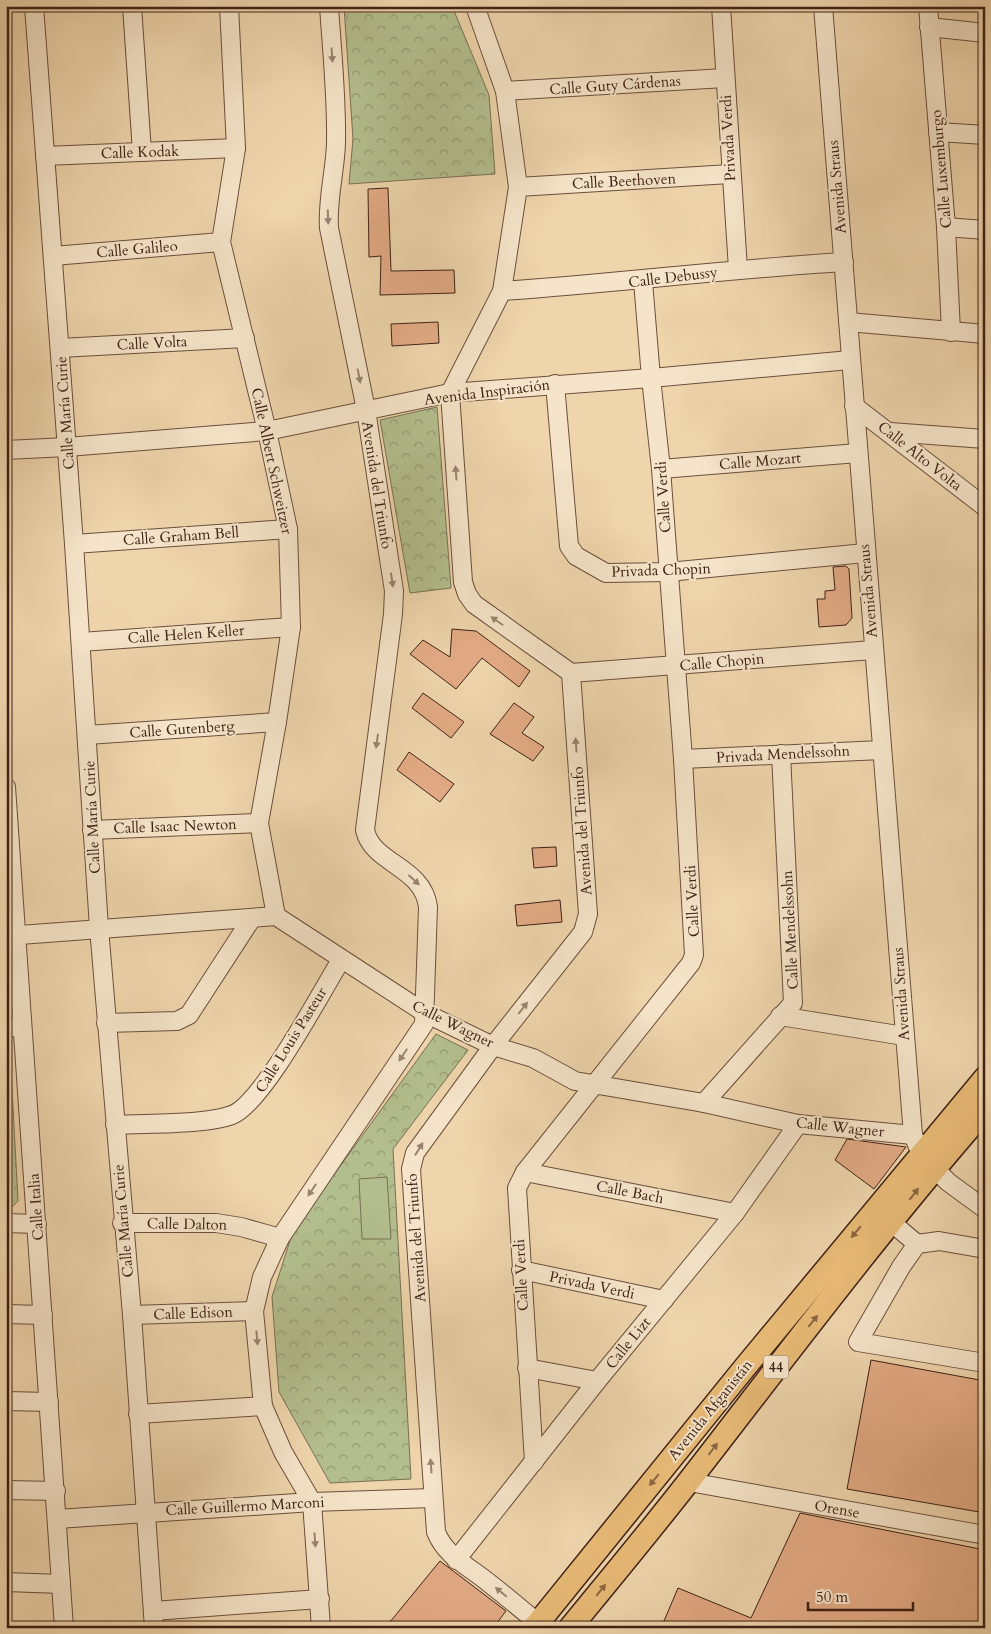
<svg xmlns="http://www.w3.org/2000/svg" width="991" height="1634" viewBox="0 0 991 1634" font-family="Cardo,serif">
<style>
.park{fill:url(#park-crowns);stroke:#797052}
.pitch{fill:#b3be8e;stroke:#797052}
.building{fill:#e3ab85;stroke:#3f2217}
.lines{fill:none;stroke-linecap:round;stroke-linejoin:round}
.minor-casing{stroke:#6b4f3c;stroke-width:20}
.major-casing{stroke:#3f2217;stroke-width:25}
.minor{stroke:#f5e4c9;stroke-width:18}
.major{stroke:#e8ba76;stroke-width:22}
.oneway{fill:#9a8370}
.oneway2{fill:#8b6642}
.labels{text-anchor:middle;stroke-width:4;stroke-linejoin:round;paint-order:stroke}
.shield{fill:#f5e4c9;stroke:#765c4c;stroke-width:1}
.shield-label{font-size:14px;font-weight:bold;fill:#3f2217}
.street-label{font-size:15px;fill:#3f2217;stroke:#f5e4c9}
</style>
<defs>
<pattern id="park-crowns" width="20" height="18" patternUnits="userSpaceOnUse" patternTransform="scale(1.25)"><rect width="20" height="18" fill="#b3be8e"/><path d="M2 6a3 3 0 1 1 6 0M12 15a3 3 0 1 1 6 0" fill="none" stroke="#939a73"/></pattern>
</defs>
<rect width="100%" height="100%" fill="#efd5ac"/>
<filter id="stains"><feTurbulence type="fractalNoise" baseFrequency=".004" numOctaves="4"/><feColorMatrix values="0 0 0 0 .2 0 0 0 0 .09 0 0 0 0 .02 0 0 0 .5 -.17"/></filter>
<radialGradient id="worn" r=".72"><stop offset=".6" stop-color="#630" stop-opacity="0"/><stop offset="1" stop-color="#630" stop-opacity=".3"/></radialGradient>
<g class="park">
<polygon points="344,6 452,6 489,95 495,174 349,184 353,139"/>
<polygon points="437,407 451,588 410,593 380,420"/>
<polygon points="436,1034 468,1050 393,1149 411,1479 330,1483 279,1392 272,1297 293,1231"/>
<polygon points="6,1048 10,1050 18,1201 12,1207 6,1207"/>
</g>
<polygon class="pitch" points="387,1177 391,1239 362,1239 359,1179"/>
<g class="building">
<polygon points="388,188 391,271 454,270 455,293 380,295 381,256 369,257 368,189"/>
<polygon points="438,322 439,343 392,346 391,324"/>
<polygon points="846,566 849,569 852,618 846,625 819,627 817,599 825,599 825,591 835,590 833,567"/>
<polygon points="452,629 476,631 530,671 519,687 482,658 456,689 410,654 423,640 450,657"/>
<polygon points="423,693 464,722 451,738 412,708"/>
<polygon points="514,703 534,717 522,733 544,747 533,761 490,734"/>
<polygon points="409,752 454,784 440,802 397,770"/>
<polygon points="556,847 557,866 534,868 532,848"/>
<polygon points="560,900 562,922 517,926 515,905"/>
<polygon points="847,1139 906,1147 874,1189 835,1160"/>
<polygon points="871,1360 985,1381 985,1513 847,1489"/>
<polygon points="800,1513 985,1550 985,1628 661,1628 678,1588 751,1618"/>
<polygon points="440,1561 506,1611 493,1628 385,1628"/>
</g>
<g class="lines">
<defs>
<g id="minor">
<polyline points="34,6 74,544 99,928 132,1315 154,1628"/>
<polyline points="132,6 142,152"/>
<polyline points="229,6 236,148 221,242 267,431 288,529 291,627 277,722 259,823 276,916"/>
<path d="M475 6 505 91 518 187 502 291 450 393 463 582 467 594 474 604 571 673 588 914 583 932 493 1046 415 1153 411 1169 436 1532C446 1557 470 1567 489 1583 506 1596 522 1610 538 1623"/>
<polyline points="721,6 738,269"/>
<polyline points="823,6 913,1135 921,1154 948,1182 985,1209"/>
<polyline points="928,6 946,227 951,332"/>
<polyline points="929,27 985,33"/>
<polyline points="505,91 725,78"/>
<polyline points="938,132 985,135"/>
<polyline points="45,156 236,148"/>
<polyline points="518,187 730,174"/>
<polyline points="946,227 985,230"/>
<polyline points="53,256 221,242"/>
<path d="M502 291C616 283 729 269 844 262"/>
<polyline points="848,322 985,334"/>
<polyline points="60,348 245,338"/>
<polyline points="555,384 569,546 576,556 606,573 668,572 865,553"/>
<polyline points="854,406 985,507"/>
<polyline points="890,432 985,439"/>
<polyline points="6,450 67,447 267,431 450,393 651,378 850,360"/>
<polyline points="661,469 858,453"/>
<polyline points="74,544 288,529"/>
<polyline points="81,642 291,627"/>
<polyline points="571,673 873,650"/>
<polyline points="87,735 277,722"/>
<polyline points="683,759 882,750"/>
<polyline points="6,787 64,1628"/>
<polyline points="92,830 259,823"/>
<polyline points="6,936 276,916 425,1013 493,1046 533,1058 575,1081 704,1103 798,1124 913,1135"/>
<polyline points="780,1016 904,1036"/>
<polyline points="106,1023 177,1021 189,1015 252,918"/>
<polyline points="6,1028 22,1026"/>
<polyline points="704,1103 793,1003 781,754"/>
<path d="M115 1125C146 1123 205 1125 232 1115 263 1103 321 992 341 960"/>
<polyline points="525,1172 735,1213"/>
<polyline points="891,1222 917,1244"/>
<polyline points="6,1223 37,1224"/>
<polyline points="122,1223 216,1223 241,1227 280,1238"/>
<polyline points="985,1249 939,1241 917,1244 901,1267 858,1342 985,1363"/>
<polyline points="521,1270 664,1300"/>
<polyline points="6,1314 43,1315"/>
<polyline points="132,1315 254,1311"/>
<polyline points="527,1368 597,1381"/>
<polyline points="6,1401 49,1402"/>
<polyline points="138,1414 263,1406"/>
<polyline points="534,1462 517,1188 525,1172 691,963 694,955 683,759 661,469 651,378 643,281"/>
<polyline points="689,1482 985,1535"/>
<polyline points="6,1490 56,1491"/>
<polyline points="57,1519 312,1502 433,1498"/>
<polyline points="456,1560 597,1381 735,1213 798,1124"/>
<polyline points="6,1582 61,1584"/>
<polyline points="153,1611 320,1599"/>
<path d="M321 1628 312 1502 283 1452 263 1406 254 1311 262 1277 280 1238 424 1024 428 907C423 866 372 864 365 830L393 614 394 591 366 410 329 228C327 200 335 172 336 144 337 98 332 52 329 6"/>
</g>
<g id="major">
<polyline points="534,1628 746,1366 985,1078"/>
<path d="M570 1628C610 1579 650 1531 689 1481 786 1356 881 1229 985 1110"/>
</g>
</defs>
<use href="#minor" class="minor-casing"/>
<use href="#major" class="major-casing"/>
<use href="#minor" class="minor"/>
<use href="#major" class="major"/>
</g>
<defs><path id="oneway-solid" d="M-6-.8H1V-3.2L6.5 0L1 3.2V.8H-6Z" transform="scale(1.25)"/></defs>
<g class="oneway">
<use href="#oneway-solid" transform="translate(332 55) rotate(86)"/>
<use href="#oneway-solid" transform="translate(328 217) rotate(88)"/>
<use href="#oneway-solid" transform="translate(359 376) rotate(79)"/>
<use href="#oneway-solid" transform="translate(456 473) rotate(-94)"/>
<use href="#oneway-solid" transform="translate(392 580) rotate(81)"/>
<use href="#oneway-solid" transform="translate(497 621) rotate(-145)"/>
<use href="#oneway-solid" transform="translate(377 741) rotate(98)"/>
<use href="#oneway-solid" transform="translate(576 745) rotate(-94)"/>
<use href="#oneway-solid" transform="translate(414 880) rotate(42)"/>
<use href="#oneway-solid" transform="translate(523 1008) rotate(-52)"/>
<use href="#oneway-solid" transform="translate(403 1055) rotate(124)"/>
<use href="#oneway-solid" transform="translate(419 1149) rotate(-58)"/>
<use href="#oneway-solid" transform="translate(312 1190) rotate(124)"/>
<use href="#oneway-solid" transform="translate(257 1338) rotate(85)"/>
<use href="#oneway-solid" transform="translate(431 1466) rotate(-94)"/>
<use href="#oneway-solid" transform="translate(315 1540) rotate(86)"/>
<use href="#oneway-solid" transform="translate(501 1592) rotate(-140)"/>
</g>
<g class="oneway2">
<use href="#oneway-solid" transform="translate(914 1194) rotate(-52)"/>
<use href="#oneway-solid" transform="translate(856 1232) rotate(130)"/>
<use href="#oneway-solid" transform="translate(813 1321) rotate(-51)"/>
<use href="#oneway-solid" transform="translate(713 1449) rotate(-53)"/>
<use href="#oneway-solid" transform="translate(654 1480) rotate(129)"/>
<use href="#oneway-solid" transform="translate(601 1590) rotate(-51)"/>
</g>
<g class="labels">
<rect class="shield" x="763.5" y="1355.5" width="25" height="23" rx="4"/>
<g class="shield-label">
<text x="776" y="1372">44</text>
</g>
<g class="street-label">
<text transform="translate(615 85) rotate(-4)" y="5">Calle Guty Cárdenas</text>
<text transform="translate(728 138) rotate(-93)" y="5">Privada Verdi</text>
<text transform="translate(140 152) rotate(-2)" y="5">Calle Kodak</text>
<text transform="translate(941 169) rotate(-95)" y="5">Calle Luxemburgo</text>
<text transform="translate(624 181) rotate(-3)" y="5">Calle Beethoven</text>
<text transform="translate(837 187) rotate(-95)" y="5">Avenida Straus</text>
<text transform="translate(137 249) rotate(-5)" y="5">Calle Galileo</text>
<text transform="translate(673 277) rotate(-7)" y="5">Calle Debussy</text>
<text transform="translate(152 343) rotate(-3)" y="5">Calle Volta</text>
<text transform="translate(487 392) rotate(-7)" y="5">Avenida Inspiración</text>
<text transform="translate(65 413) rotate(-94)" y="5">Calle María Curie</text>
<text transform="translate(920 456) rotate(38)" y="5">Calle Alto Volta</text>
<text transform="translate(272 461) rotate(78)" y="5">Calle Albert Schweitzer</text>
<text transform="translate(760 461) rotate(-5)" y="5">Calle Mozart</text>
<text transform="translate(377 485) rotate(81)" y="5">Avenida del Triunfo</text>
<text transform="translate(663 497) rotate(-94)" y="5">Calle Verdi</text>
<text transform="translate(181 536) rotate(-4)" y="5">Calle Graham Bell</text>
<text transform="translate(661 570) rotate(-2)" y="5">Privada Chopin</text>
<text transform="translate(868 591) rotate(-95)" y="5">Avenida Straus</text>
<text transform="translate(186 634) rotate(-4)" y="5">Calle Helen Keller</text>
<text transform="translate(722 662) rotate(-5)" y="5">Calle Chopin</text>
<text transform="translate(182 729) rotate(-4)" y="5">Calle Gutenberg</text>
<text transform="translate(783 754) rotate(-3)" y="5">Privada Mendelssohn</text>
<text transform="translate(92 817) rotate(-93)" y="5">Calle María Curie</text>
<text transform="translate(175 826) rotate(-2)" y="5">Calle Isaac Newton</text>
<text transform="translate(582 831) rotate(-94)" y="5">Avenida del Triunfo</text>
<text transform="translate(692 901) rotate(-93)" y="5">Calle Verdi</text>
<text transform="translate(790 930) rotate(-93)" y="5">Calle Mendelssohn</text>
<text transform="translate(901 994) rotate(-94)" y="5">Avenida Straus</text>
<text transform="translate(453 1024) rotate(26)" y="5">Calle Wagner</text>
<text transform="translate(291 1040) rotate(-58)" y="5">Calle Louis Pasteur</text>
<text transform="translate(840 1127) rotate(6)" y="5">Calle Wagner</text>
<text transform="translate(630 1192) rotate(11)" y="5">Calle Bach</text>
<text transform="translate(36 1207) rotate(-94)" y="5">Calle Italia</text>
<text transform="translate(123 1221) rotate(-95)" y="5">Calle María Curie</text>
<text transform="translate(187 1224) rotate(1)" y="5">Calle Dalton</text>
<text transform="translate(416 1238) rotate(-94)" y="5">Avenida del Triunfo</text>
<text transform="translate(521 1275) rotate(-93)" y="5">Calle Verdi</text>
<text transform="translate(592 1285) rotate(12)" y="5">Privada Verdi</text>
<text transform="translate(193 1313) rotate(-2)" y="5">Calle Edison</text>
<text transform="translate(628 1343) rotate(-51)" y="5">Calle Lizt</text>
<text transform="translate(710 1410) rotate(-51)" y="5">Avenida Afganistán</text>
<text transform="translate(245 1506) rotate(-3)" y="5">Calle Guillermo Marconi</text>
<text transform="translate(837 1509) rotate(10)" y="5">Orense</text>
</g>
</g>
<rect width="991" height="1634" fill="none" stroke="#efd5ac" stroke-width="25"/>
<rect x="8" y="8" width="976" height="1619" fill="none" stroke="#3f2217" stroke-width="2.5"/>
<rect x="12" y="12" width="966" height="1609" fill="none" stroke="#3f2217"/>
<path d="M808 1602v8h105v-8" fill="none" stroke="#3f2217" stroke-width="2.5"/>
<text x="816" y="1602" font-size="15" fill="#3f2217" stroke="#f5e4c9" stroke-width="4" paint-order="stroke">50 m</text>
<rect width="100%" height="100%" filter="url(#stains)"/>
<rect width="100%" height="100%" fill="url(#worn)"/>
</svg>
